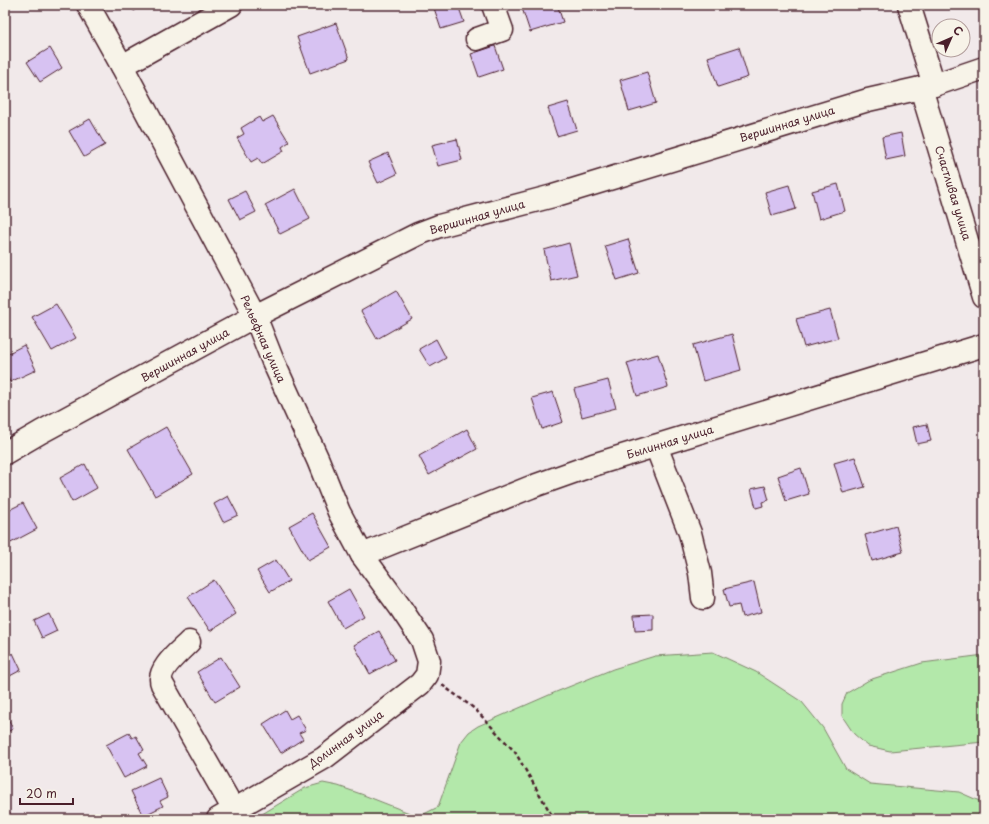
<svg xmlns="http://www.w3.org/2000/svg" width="989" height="824" viewBox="0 0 989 824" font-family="'Playpen Sans',sans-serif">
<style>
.green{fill:#b3e8aa;stroke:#7e846a}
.building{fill:#d7c2f2;stroke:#4a1f2b}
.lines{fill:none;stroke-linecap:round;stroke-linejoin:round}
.minor-casing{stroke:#4a1f2b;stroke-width:25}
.path{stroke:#4a1f2b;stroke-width:2.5;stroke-dasharray:4 3;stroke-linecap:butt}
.minor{stroke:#f7f3e8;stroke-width:22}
.labels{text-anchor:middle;stroke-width:4;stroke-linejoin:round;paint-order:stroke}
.street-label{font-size:11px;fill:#4a1f2b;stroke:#f7f3e8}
</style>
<rect width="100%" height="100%" fill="#f1e9ea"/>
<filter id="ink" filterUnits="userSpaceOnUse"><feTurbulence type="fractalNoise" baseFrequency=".025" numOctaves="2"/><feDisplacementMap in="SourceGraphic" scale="8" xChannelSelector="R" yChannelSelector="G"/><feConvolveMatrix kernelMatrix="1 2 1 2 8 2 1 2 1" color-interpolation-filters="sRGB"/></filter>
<g filter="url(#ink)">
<g class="green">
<polygon points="713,652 756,672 802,702 823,728 846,769 870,784 959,792 984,803 984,819 254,819 305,788 323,783 338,786 361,794 412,814 424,814 438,807 461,742 469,732 478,726 556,692 613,669 655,656"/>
<polygon points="984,655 984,742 890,751 868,746 854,734 842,716 842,704 847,693 869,680 922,663"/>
</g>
<g class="building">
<polygon points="130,5 143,5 134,11"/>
<polygon points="433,5 458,5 464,22 441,29"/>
<polygon points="521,5 564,5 558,7 563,22 530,32"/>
<polygon points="336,23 349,59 310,73 297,37"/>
<polygon points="495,46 503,69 479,77 471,54"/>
<polygon points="739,47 748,77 718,87 708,57"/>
<polygon points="50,48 62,68 40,82 27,62"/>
<polygon points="647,72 656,103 629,111 620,80"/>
<polygon points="568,102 577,130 557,136 548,108"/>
<polygon points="273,116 289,142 282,147 284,151 262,164 258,158 251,162 237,138 244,134 241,128 259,117 262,122"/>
<polygon points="90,119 105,145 84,157 69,131"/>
<polygon points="901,133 905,156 886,160 882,137"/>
<polygon points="457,139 462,160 438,166 432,145"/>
<polygon points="388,153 397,174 378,183 368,162"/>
<polygon points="838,184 845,211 819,219 812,191"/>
<polygon points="789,185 796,209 772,216 765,192"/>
<polygon points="295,189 310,219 280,234 265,205"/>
<polygon points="245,191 256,212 240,220 229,199"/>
<polygon points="628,239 639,273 617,280 605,246"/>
<polygon points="569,243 577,275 551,281 544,250"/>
<polygon points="396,291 412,319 377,339 361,311"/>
<polygon points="56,304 76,338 52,351 32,317"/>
<polygon points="830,310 838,338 804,347 796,319"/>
<polygon points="732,334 741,370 703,381 693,345"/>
<polygon points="436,339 446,358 430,367 419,349"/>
<polygon points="24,345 36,370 10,382 5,372 5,355"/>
<polygon points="658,354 668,387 637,396 627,363"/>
<polygon points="608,380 616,408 582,417 574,389"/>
<polygon points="553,392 563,422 542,429 532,398"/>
<polygon points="927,424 931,441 917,444 913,427"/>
<polygon points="166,427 193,474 155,496 128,449"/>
<polygon points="467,429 477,449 429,475 419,456"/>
<polygon points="855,457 865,487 843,493 834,463"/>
<polygon points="85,464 97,488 72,502 60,478"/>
<polygon points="801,468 809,494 786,501 778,476"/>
<polygon points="765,486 769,500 762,502 763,506 756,508 751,489"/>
<polygon points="228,496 238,515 223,522 214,504"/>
<polygon points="23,503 37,529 5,546 5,512"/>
<polygon points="312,513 331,547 308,560 289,526"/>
<polygon points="896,526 903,552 872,561 865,535"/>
<polygon points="984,537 984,554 979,539"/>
<polygon points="276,560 289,581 270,592 257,571"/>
<polygon points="214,580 236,614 210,631 188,597"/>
<polygon points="754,582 761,612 742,617 739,605 729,607 724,589"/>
<polygon points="349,589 364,616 343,628 328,601"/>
<polygon points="49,614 57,631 42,638 34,621"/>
<polygon points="653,614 653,630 635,631 634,615"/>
<polygon points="379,631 395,660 370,674 354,645"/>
<polygon points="13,653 21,670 8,677 5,671 5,657"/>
<polygon points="221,657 240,687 215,702 197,672"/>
<polygon points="285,710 290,719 297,715 306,730 299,733 303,739 281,753 263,724"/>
<polygon points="5,712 13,729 5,733"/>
<polygon points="129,733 132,738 136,736 144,750 139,753 147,766 124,778 106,745"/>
<polygon points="159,778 168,797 160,801 163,806 143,816 131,791"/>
</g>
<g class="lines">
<defs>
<g id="minor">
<polyline points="88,5 122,66 255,316 272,359 318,460 339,512 362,555 400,607 422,640 429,661 427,675 420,684 324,758 218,819"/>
<polyline points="909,5 934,85"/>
<polyline points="477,39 502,30 493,5"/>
<polyline points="122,66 231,5"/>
<polyline points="921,88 984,297"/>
<polyline points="656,446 690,533 700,573 703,598"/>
<polyline points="5,453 41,432 255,316 418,234 439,226 553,196 868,100 934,85 984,68"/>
<polyline points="362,555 531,487 593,465 984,345"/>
<path d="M189 642C179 652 156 670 162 684L234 810"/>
</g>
</defs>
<use href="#minor" class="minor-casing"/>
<polyline class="path" points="442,685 475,709 515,752 554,819"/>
<use href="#minor" class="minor"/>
</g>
</g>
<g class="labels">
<g class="street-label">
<text transform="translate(787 124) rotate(-17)" y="4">Вершинная улица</text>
<text transform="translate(953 193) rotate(73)" y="4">Счастливая улица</text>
<text transform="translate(477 217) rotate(-16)" y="4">Вершинная улица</text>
<text transform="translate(263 339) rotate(66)" y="4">Рельефная улица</text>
<text transform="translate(185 355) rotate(-29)" y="4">Вершинная улица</text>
<text transform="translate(670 442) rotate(-17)" y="4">Былинная улица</text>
<text transform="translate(346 739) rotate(-36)" y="4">Долинная улица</text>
</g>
</g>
<rect width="989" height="824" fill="none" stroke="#f7f3e8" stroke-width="20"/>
<rect x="10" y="10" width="969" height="804" fill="none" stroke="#4a1f2b" stroke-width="1.5" filter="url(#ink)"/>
<g transform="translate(951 38) rotate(45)"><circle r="19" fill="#f7f3e8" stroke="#b29e9c"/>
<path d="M0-3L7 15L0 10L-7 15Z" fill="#4a1f2b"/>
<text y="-6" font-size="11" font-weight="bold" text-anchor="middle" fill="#4a1f2b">С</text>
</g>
<path d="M20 798v6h53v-6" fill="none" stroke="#4a1f2b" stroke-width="2"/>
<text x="26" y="798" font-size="12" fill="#4a1f2b" stroke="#f7f3e8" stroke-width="3" paint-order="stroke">20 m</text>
</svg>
